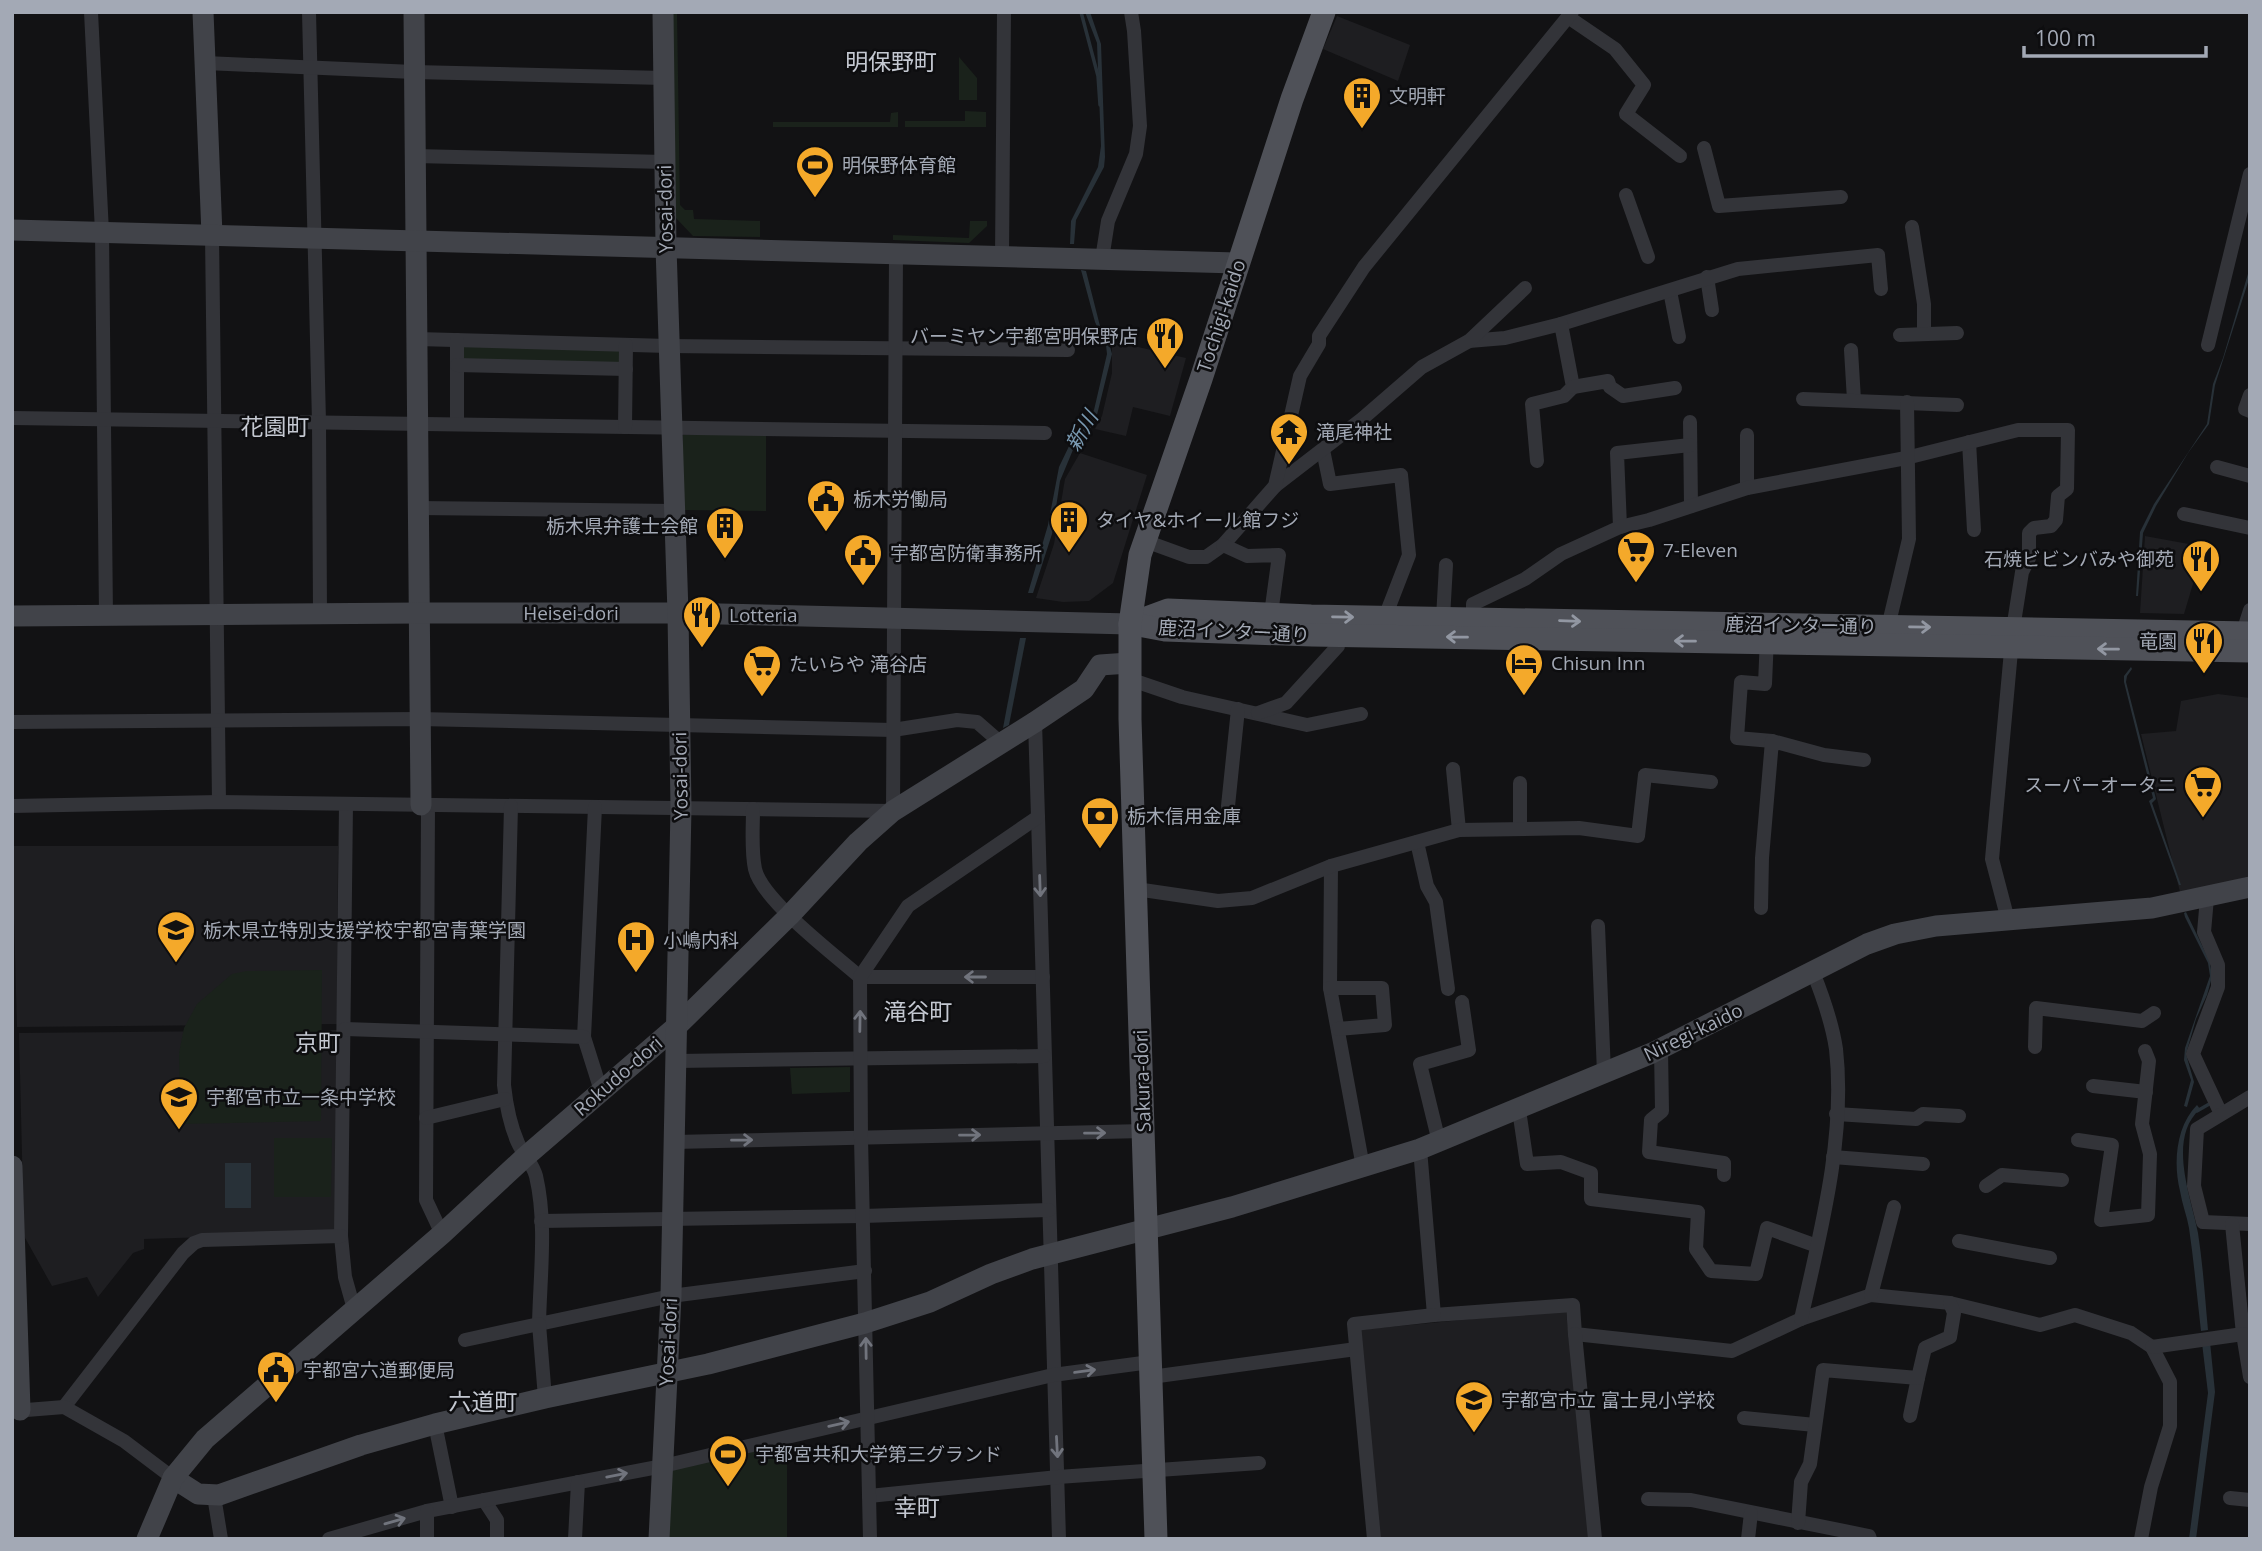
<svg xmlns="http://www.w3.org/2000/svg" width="2262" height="1551" viewBox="0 0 2262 1551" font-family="'Open Sans','Noto Sans JP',sans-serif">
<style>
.built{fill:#1e1e21}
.green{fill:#1a221b}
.water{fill:#283138}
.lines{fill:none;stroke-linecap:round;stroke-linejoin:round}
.stream{stroke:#283138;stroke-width:3.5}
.street{stroke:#333439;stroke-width:14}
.secondary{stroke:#414349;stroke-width:21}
.primary{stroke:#4f5158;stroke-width:23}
.oneway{stroke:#9297a2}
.oneway2{stroke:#71747d}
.labels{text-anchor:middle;stroke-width:5;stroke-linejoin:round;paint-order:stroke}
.poi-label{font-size:19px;fill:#a3a9b5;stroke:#0d0d0f;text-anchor:start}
.street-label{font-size:19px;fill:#a3a9b5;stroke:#0d0d0f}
.water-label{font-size:21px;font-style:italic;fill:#7999b1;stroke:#0d0d0f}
.quarter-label{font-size:23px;fill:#c4c8d1;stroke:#0d0d0f}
</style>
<rect width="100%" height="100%" fill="#121214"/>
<g class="built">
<polygon points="1337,16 1410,45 1398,81 1323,49"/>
<polygon points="1112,341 1186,358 1170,416 1133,407 1126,436 1095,429 1102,416 1112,373"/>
<polygon points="1080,453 1147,475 1113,583 1089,601 1063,602 1036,598 1054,544 1065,479"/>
<polygon points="2145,536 2216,549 2209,580 2195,577 2184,614 2140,613"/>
<polygon points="2218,694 2250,698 2250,876 2181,896 2141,734 2176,731 2181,701"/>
<polygon points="12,846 338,846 337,1024 17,1027"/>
<polygon points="338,1030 335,1229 331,1233 144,1239 144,1249 133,1253 98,1297 87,1277 52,1286 24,1236 19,1033"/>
<polygon points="1566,1310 1590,1539 1379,1539 1358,1330"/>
</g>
<g class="green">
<polygon points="672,12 677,12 680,205 685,210 693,210 694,219 760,221 760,237 693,236 676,218"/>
<polygon points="959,57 977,78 977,100 959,100"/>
<polygon points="965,111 986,112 986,127 905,127 905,121 965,121"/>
<polygon points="898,112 898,127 773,127 773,122 890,122 891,113"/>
<polygon points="970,221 987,221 987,226 969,243 893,240 893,235 969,238"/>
<polygon points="461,345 622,349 622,365 462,362"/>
<polygon points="683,435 766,435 766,511 683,510"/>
<polygon points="322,970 321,1121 180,1124 179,1053 184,1028 197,1004 232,974 247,971"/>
<polygon points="850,1067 850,1092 792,1094 790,1068"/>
<polygon points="274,1138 332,1138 331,1197 274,1197"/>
<polygon points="787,1442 787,1539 668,1539 671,1470"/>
</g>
<g class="water">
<polygon points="1085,12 1090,12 1101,44 1105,157 1104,167 1076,220 1074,244 1070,244 1071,221 1098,167 1101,146 1097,43"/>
<polygon points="2250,267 2250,276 2215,385 2209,424 2188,453 2156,506 2143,533 2138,596 2136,596 2140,532 2154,504 2207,424 2213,384 2223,358"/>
<polygon points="1081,270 1086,271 1100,326 1109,343 1112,354 1095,423 1075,445 1060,481 1052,534 1033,593 1028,593 1048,525 1059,467 1072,440 1094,410 1107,354 1106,345 1095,322"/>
<polygon points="1020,638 1026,638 1009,725 1003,728"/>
<polygon points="2131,667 2132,669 2127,676 2126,682 2156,799 2152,803 2181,885 2179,885 2149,801 2153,798 2124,682 2124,676"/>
<polygon points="2186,912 2210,962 2212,977 2207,995 2196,1019 2186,1054 2194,1082 2187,1107 2184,1106 2191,1080 2184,1060 2185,1048 2210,976 2208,963 2185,917 2184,913"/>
<path d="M2197 1105 2200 1109C2167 1139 2191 1196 2198 1233 2203 1265 2205 1298 2208 1330L2201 1331C2197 1297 2194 1262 2189 1228 2187 1216 2182 1204 2180 1191 2173 1163 2176 1126 2197 1105Z"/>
<rect x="225" y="1163" width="26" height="45"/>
<polygon points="2210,1342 2215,1392 2196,1539 2189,1539 2208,1393 2202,1343"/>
</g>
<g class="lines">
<g class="stream">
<polyline points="1081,12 1098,76 1100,105"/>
<polyline points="2197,1111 2211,1103"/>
</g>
<g class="street">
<polyline points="91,12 102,232 106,616"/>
<polyline points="309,12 319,422 320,614"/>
<polyline points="1568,17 1615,49 1644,85 1626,114 1680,156"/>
<polyline points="205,63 414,72 664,78"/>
<polyline points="1704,148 1719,206 1841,197"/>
<polyline points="415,156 665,162"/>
<polyline points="1626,195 1648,257"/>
<polyline points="1912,227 1924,304 1924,334"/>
<polyline points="212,235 219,802"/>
<polyline points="1002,256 1004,12"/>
<polyline points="1102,259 1108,221 1136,154 1140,126 1134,31 1131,12"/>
<polyline points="1707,277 1712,310"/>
<polyline points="1670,291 1679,337"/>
<polyline points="1561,324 1738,269 1878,255 1881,289"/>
<polyline points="1900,335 1957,333"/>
<polyline points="417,339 668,346 1068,350"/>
<polyline points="457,340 457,423"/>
<polyline points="1469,341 1505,338 1561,324 1573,387 1564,396 1532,404 1537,461"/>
<polyline points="2208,345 2250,174"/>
<polyline points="1851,350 1854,400"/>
<polyline points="457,365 626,369"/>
<polyline points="1573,387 1608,381 1610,387 1623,396 1675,388"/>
<polyline points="2250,395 2245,409 2250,411"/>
<polyline points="1803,399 1957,405"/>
<polyline points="12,418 1045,433"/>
<polyline points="1690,422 1691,506"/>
<polyline points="625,427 626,345"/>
<polyline points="1747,435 1747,488"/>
<polyline points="1969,442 1974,530"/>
<polyline points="1323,450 1330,484 1401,475 1409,555 1385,617"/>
<polyline points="2217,467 2250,476"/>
<polyline points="1275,486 1362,419 1422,367 1469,341 1525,288"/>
<polyline points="417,508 673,511"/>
<polyline points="2184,514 2250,528"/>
<polyline points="1620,527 1617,453 1690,445"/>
<polyline points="1145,541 1189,557 1206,557 1223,545 1275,486 1300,376 1319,344 1319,336 1364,267 1572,12"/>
<polyline points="1223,545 1247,556 1279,555 1271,614"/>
<polyline points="1443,618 1446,565"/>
<polyline points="1473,618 1473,604 1525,579 1561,554 1620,527 1649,520 1747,488 1906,458 2018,430 2068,430 2067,489 2058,496 2056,520 2051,526 2034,528 2029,533 2029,558 2022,572 2013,629 1992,859 2008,920"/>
<polyline points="1888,627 1909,539 1907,402"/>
<polyline points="2243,632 2250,610"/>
<polyline points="1767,637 1765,684 1741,682 1737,738 1772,741"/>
<polyline points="1129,679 1182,697 1307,725 1361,714"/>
<polyline points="1258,713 1286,703 1338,646"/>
<polyline points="12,722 419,719 893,730 957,720 977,722 1001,743"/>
<polyline points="1453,769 1459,830"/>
<polyline points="1520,783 1520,829"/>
<polyline points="346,804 341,1236 345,1277 354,1309"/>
<polyline points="428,805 426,1200 442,1234"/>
<polyline points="12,806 219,802 893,811 896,254"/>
<path d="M511 806 504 1085C506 1104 510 1125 518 1143 523 1154 533 1164 536 1176 547 1223 540 1276 539 1324L671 1296 865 1271"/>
<polyline points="1228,806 1238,709"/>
<polyline points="595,807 584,1037 601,1091"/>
<path d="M753 809C753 828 751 850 755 869 762 900 835 955 860 977H1043"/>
<polyline points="1038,817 1059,1539"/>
<polyline points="1417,842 1427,886 1436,902 1448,989"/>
<polyline points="1331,866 1330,988 1363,1167"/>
<polyline points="1136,889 1218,901 1252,898 1331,866 1459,830 1579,828 1638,836 1645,775 1711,782"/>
<polyline points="2207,898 2204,932 2218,965 2218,987 2193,1054 2221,1114"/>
<polyline points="1761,908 1762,858 1772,741 1824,755 1864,760"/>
<polyline points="1598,926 1604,1073"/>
<polyline points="1330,988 1382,988 1385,1025 1338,1029"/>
<polyline points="345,1029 584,1037"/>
<polyline points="2035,1047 2036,1008 2142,1021 2154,1013"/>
<polyline points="1661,1049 1662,1111 1651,1120 1649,1152 1724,1163 1724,1175"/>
<polyline points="677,1061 1044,1056"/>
<polyline points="2093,1086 2146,1092"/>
<polyline points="2250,1097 2197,1129 2194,1186 2203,1222 2250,1224"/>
<polyline points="1519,1110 1527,1164 1561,1162 1591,1173 1591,1199 1698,1212 1696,1249 1711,1271 1756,1274 1767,1228 1817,1246"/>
<polyline points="1836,1114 1916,1119 1923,1114 1959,1116"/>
<polyline points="426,1118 505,1099"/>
<polyline points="2078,1140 2112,1145 2101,1220 2148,1215 2150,1154 2142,1124 2149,1061 2145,1051"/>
<polyline points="674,1142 1144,1131"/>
<polyline points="1439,1142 1420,1064 1469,1050 1462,1002"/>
<polyline points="1420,1149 1434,1315 1573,1305 1575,1334 1732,1351 1801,1319 1871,1295 1950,1303 2040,1325 2075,1315 2131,1333 2152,1347 2170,1382 2170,1426 2151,1487 2141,1539"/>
<polyline points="1833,1157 1923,1164"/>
<polyline points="1986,1186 2002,1175 2062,1180"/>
<polyline points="541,1221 863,1216 1049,1210"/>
<polyline points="2232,1224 2243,1334"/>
<polyline points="1959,1241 2050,1258"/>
<polyline points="1871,1295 1894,1207"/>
<path d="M1801 1319C1820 1234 1846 1137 1836 1049 1832 1022 1823 997 1813 972"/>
<polyline points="1575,1334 1595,1539"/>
<polyline points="465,1340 539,1324 545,1398"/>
<polyline points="2152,1347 2243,1334 2250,1377"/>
<polyline points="1151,1377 1356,1349"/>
<polyline points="64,1407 183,1253 194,1243 202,1240 341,1236"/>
<polyline points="14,1411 64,1407 124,1441 173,1478"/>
<polyline points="1910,1416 1918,1378"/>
<polyline points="1744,1418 1815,1425"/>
<polyline points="435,1424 452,1507"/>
<polyline points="214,1496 221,1539"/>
<polyline points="869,1496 1058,1477 1259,1463"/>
<polyline points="2230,1498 2250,1500"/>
<polyline points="1648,1499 1691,1500 1869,1536 1870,1539"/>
<polyline points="484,1500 497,1520 497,1539"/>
<polyline points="1798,1523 1801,1482 1810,1464 1823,1370 1918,1378 1925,1348 1950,1337 1954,1313 1950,1303"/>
<polyline points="329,1539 427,1511 663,1466 1053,1375 1150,1362"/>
<polyline points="427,1539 427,1511"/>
<polyline points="575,1539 578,1482"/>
<polyline points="870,1539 861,1138 860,977 908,906 1038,817 1035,722"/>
<polyline points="1374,1539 1354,1324 1434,1315"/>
<polyline points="1748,1539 1751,1513"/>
</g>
<g class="secondary">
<polyline points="203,12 212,235"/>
<polyline points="414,12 421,805"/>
<polyline points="12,230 1237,263"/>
<polyline points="12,616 419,613 678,613 1130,624"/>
<polyline points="12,1166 20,1410"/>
<polyline points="173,1478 198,1494 219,1495 361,1445 435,1424 545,1398 708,1364 865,1323 930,1302 991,1274 1032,1259 1232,1207 1420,1149 1652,1053 1867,944 1895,934 1936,926 2152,908 2250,887"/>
<polyline points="147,1539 173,1478 205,1439 442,1234 525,1157 677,1026 790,915 858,842 893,811 1035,722 1084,689 1100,665 1129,663"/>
<polyline points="659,1539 671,1296 681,808 678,613 666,247 663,12"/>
</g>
<g class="primary">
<polyline points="1130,624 1168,610 1311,616 2250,633"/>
<polyline points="1133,624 1165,630 1312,635 2250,651"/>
<polyline points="1156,1539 1130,719 1130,624 1140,555 1201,379 1292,99 1324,12"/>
</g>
</g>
<defs><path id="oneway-shaft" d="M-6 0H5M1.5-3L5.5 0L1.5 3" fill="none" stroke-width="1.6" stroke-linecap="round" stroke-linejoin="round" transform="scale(1.75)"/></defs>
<g class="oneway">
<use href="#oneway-shaft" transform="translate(1343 617) rotate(1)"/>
<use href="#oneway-shaft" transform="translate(1570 621) rotate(2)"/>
<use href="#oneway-shaft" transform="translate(1920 627) rotate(1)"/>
<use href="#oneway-shaft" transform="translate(1457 637) rotate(-179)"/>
<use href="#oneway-shaft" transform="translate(1685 641) rotate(-179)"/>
<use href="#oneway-shaft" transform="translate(2108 649) rotate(-179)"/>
</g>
<g class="oneway2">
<use href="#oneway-shaft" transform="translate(1040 886) rotate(88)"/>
<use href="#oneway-shaft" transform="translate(975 977) rotate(180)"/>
<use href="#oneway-shaft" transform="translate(860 1021) rotate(-89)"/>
<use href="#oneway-shaft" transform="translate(1095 1133) rotate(-1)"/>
<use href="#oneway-shaft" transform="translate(970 1135) rotate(-1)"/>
<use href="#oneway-shaft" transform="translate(742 1140) rotate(-1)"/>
<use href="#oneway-shaft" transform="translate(866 1348) rotate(-91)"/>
<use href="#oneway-shaft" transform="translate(1085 1371) rotate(-8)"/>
<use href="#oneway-shaft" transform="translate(839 1424) rotate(-13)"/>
<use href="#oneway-shaft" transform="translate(1057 1447) rotate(87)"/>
<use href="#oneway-shaft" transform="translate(617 1475) rotate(-11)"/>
<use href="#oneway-shaft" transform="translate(395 1521) rotate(-16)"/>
</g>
<defs>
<symbol id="building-pin" viewBox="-11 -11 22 30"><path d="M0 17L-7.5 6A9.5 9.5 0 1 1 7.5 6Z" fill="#f4a92a" stroke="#0d0d0f"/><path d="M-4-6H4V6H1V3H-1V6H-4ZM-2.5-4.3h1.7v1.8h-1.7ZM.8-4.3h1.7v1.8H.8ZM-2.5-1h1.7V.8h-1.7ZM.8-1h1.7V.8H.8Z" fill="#111"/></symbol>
<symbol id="stadium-pin" viewBox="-11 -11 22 30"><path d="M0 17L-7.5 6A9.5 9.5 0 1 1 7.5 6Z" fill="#f4a92a" stroke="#0d0d0f"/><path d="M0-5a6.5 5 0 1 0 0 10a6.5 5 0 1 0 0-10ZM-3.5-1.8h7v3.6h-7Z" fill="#111"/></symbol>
<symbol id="restaurant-pin" viewBox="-11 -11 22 30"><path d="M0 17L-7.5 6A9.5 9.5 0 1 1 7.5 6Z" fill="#f4a92a" stroke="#0d0d0f"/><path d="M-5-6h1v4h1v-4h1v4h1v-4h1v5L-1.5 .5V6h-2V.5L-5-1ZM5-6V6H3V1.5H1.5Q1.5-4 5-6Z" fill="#111"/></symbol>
<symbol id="temple-pin" viewBox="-11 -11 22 30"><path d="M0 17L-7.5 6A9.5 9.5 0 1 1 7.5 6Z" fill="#f4a92a" stroke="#0d0d0f"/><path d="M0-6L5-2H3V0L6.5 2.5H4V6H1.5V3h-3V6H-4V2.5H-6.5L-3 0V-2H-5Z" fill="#111"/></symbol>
<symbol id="civic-pin" viewBox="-11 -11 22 30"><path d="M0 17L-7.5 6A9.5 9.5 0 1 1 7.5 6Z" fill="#f4a92a" stroke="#0d0d0f"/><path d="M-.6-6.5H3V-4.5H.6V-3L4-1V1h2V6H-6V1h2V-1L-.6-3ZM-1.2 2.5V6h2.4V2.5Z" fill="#111"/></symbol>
<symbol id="supermarket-pin" viewBox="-11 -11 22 30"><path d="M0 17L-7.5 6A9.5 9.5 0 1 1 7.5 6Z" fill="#f4a92a" stroke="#0d0d0f"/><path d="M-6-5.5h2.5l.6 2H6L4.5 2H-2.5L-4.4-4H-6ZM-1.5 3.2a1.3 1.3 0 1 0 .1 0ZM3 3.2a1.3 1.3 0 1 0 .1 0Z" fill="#111"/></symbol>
<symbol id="hotel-pin" viewBox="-11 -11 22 30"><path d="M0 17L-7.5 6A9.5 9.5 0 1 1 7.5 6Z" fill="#f4a92a" stroke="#0d0d0f"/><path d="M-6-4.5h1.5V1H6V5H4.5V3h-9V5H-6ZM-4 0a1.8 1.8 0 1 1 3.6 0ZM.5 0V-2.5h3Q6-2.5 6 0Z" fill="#111"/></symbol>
<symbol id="bank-pin" viewBox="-11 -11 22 30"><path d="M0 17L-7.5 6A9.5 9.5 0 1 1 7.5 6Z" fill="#f4a92a" stroke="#0d0d0f"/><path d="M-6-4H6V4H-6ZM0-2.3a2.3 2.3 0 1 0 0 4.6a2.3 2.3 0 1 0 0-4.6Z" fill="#111"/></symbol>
<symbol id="school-pin" viewBox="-11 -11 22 30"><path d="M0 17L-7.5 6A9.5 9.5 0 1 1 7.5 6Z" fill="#f4a92a" stroke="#0d0d0f"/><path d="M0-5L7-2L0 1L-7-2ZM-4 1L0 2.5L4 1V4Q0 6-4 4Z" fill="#111"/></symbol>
<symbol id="hospital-pin" viewBox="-11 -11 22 30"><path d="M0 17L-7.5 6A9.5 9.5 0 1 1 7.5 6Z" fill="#f4a92a" stroke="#0d0d0f"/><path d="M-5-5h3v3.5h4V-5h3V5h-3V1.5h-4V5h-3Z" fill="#111"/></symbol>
</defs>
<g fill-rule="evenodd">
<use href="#building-pin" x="1340" y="74" width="44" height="60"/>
<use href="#stadium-pin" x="793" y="143" width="44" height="60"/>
<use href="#restaurant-pin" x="1143" y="314" width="44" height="60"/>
<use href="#temple-pin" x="1267" y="410" width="44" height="60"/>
<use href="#civic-pin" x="804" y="477" width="44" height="60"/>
<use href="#building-pin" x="1047" y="498" width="44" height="60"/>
<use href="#building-pin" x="703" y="504" width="44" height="60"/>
<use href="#supermarket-pin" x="1614" y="528" width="44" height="60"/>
<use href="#civic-pin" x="841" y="531" width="44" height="60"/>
<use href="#restaurant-pin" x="2179" y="537" width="44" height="60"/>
<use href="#restaurant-pin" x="680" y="593" width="44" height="60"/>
<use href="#restaurant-pin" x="2182" y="619" width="44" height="60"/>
<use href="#hotel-pin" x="1502" y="641" width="44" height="60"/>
<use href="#supermarket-pin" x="740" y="642" width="44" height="60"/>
<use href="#supermarket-pin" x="2181" y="763" width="44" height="60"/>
<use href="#bank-pin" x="1078" y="794" width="44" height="60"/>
<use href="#school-pin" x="154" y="908" width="44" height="60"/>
<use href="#hospital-pin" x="614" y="918" width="44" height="60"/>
<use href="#school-pin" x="157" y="1075" width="44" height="60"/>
<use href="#civic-pin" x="254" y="1348" width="44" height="60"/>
<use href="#school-pin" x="1452" y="1378" width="44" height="60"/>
<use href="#stadium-pin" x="706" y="1432" width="44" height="60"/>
</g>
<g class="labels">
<g class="poi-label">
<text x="1389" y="103">文明軒</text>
<text x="842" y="172">明保野体育館</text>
<text x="1138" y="343" text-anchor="end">バーミヤン宇都宮明保野店</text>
<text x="1316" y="439">滝尾神社</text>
<text x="853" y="506">栃木労働局</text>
<text x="1096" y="527">タイヤ&amp;ホイール館フジ</text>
<text x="698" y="533" text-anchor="end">栃木県弁護士会館</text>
<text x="1663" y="557">7-Eleven</text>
<text x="890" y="560">宇都宮防衛事務所</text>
<text x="2174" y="566" text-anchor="end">石焼ビビンバみや御苑</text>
<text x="729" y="622">Lotteria</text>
<text x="2177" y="648" text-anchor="end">竜園</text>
<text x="1551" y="670">Chisun Inn</text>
<text x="789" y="671">たいらや 滝谷店</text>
<text x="2176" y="792" text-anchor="end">スーパーオータニ</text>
<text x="1127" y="823">栃木信用金庫</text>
<text x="203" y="937">栃木県立特別支援学校宇都宮青葉学園</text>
<text x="663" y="947">小嶋内科</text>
<text x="206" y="1104">宇都宮市立一条中学校</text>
<text x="303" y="1377">宇都宮六道郵便局</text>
<text x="1501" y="1407">宇都宮市立 富士見小学校</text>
<text x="755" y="1461">宇都宮共和大学第三グランド</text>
</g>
<g class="street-label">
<text transform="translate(665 209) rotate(-91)" y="7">Yosai-dori</text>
<text transform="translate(1221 316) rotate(-72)" y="7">Tochigi-kaido</text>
<text x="571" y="620">Heisei-dori</text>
<text transform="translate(1801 625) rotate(1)" y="7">鹿沼インター通り</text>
<text transform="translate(1234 631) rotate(3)" y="7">鹿沼インター通り</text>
<text transform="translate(680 776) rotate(-91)" y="7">Yosai-dori</text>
<text transform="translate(1693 1032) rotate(-26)" y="7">Niregi-kaido</text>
<text transform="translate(618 1076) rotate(-41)" y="7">Rokudo-dori</text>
<text transform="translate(1142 1081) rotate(-92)" y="7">Sakura-dori</text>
<text transform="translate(668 1342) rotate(-87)" y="7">Yosai-dori</text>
</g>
<g class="water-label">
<text transform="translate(1082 431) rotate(-60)" y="7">新川</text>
</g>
<g class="quarter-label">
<text x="891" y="70">明保野町</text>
<text x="275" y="435">花園町</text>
<text x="918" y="1020">滝谷町</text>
<text x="318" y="1051">京町</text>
<text x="483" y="1410">六道町</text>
<text x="917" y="1516">幸町</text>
</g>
</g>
<rect width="2262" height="1551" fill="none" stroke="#a3a9b5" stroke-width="28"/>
<path d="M2024 46v10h182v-10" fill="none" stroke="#a3a9b5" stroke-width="3.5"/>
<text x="2035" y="46" font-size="21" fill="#a3a9b5" stroke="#0d0d0f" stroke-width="5" paint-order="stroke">100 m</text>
</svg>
